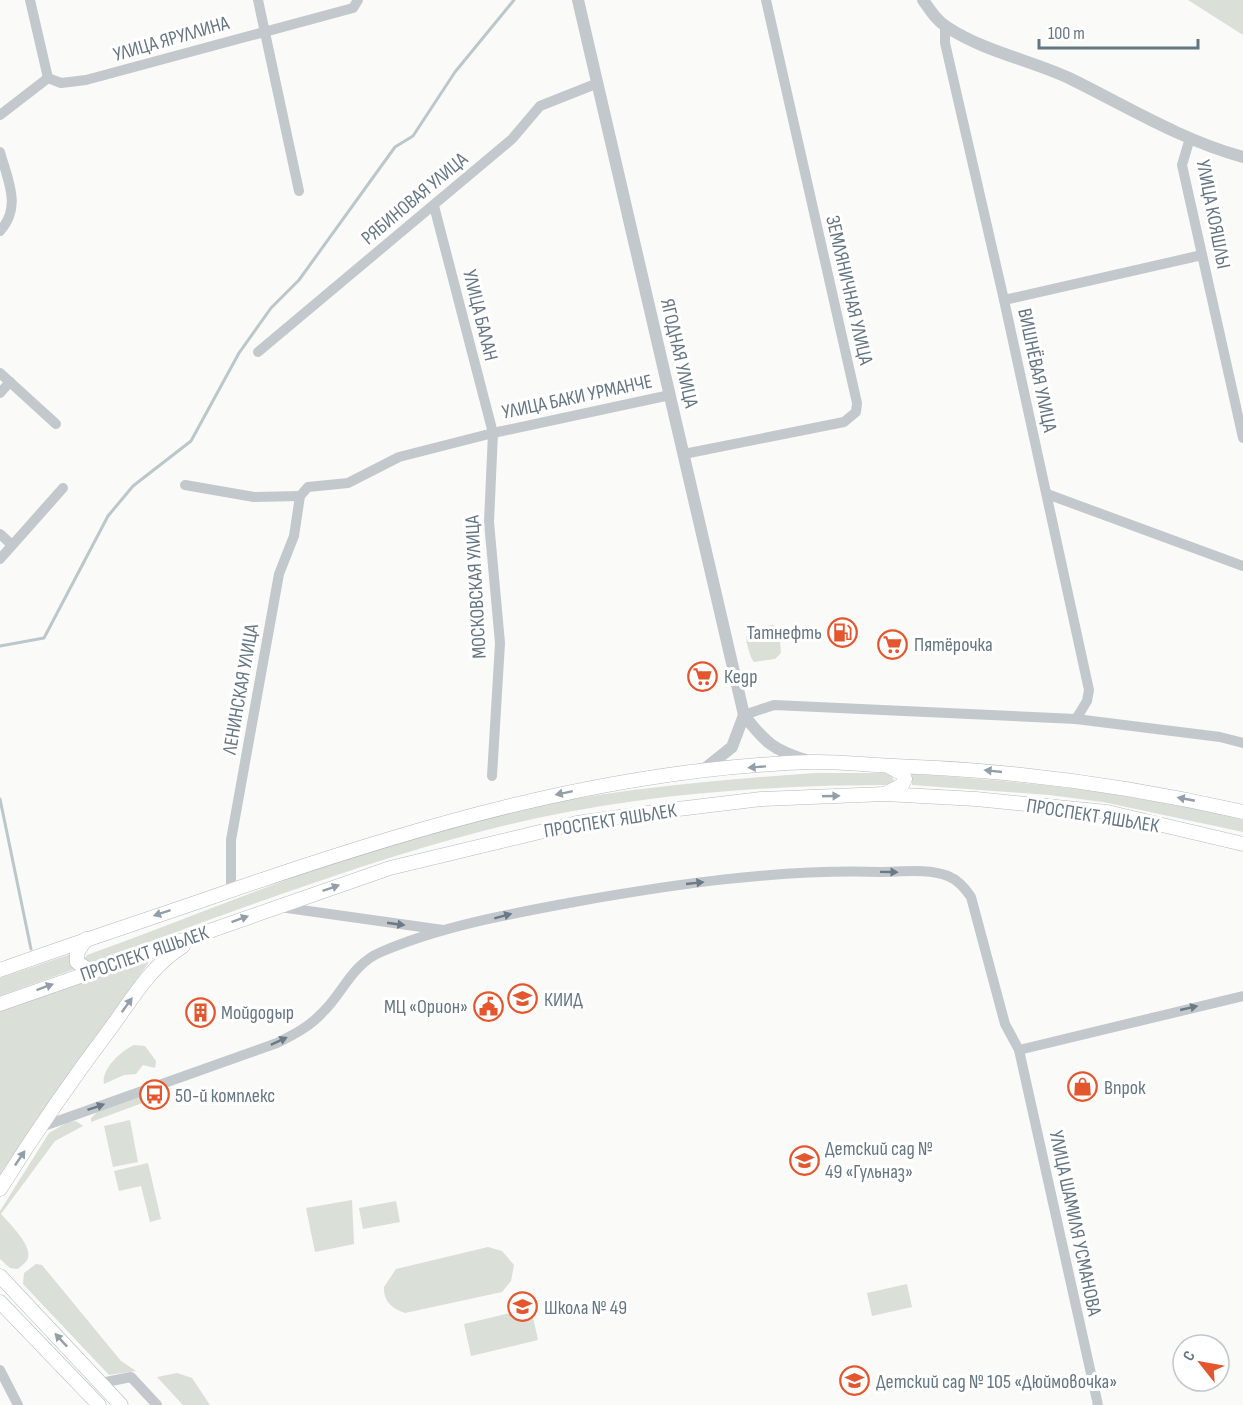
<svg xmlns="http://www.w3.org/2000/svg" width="1243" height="1405" viewBox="0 0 1243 1405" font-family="'Sofia Sans Condensed',sans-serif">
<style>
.green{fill:#dadfd7}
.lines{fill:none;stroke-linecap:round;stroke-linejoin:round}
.stream{stroke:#bbc7cb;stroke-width:3}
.secondary-casing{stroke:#b3babf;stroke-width:15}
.minor{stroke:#c3c8cc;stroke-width:10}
.tertiary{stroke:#c3c8cc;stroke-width:12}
.secondary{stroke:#fff;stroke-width:14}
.oneway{fill:#939fa8}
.oneway2{fill:#6a7a87}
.labels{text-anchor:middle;stroke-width:6;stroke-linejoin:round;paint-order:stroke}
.street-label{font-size:20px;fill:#657683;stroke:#fff}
.poi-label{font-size:20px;fill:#657683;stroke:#fff;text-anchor:start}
</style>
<rect width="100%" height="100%" fill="#fafaf8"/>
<g class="green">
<polygon points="1188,0 1243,0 1243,35"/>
<path d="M774 625 779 630 781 653 775 659 754 662C750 657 749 650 747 644 743 626 761 627 774 625Z"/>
<path d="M815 773H890L895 782 891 785C755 785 616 796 483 831 349 866 219 917 89 964L84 960 87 955C218 908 346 851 481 818 590 791 703 781 815 773Z"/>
<path d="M912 774C1024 781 1133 793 1243 820V832L1103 802 1049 795 912 785Z"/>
<polygon points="71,954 72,966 75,969 0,996 0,978"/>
<polygon points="152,958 46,1107 0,1179 0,1011"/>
<path d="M134 1045 145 1046 156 1061 155 1068 143 1065 136 1074 124 1075 104 1084C101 1069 121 1051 134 1045Z"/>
<polygon points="143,1096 145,1102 91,1122 91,1118 97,1112"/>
<polygon points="130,1120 138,1162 113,1167 104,1126"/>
<path d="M76 1121 83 1126 55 1141 1 1214C9 1223 32 1245 28 1258 27 1262 21 1266 18 1269L10 1268 0 1259V1211L49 1133 68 1122Z"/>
<polygon points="148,1163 161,1219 150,1222 141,1186 119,1191 114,1171"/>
<polygon points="352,1200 354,1244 315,1252 306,1208"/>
<polygon points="396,1201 400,1222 363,1229 359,1208"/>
<path d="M488 1247 502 1251 514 1265 511 1281 502 1292 405 1313C392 1309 383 1301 384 1287L396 1269Z"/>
<polygon points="36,1264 42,1265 121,1361 136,1371 109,1375 23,1284 24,1273"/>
<polygon points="907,1284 912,1307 872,1316 867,1293"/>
<polygon points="531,1308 538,1340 471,1356 464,1324"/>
<polygon points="177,1373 192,1378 210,1405 183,1405 157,1377"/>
</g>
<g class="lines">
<g class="stream">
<polyline points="0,646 44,638 108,516 133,486 191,441 239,353 271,308 299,280 395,147 413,136 455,72 514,0"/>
<polyline points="0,799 31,949"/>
</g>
<defs>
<g id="secondary">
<polyline points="887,793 902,785 905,779 903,774 890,767"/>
<polyline points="86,939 77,953 77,962 90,971"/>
<path d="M0 970C72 944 146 920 218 895 410 828 606 769 811 762 838 761 866 765 894 766 1014 770 1126 785 1243 812"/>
<polyline points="0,1004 390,868 577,823 670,810 761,799 885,794 976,799 1107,812 1243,844"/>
<path d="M0 1189C35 1133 73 1078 113 1025 134 996 152 965 183 946"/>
<polyline points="0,1276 121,1405"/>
<polyline points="0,1302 99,1405"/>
</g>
</defs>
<use href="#secondary" class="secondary-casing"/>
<g class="minor">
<polyline points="30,0 48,78"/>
<polyline points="258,0 299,191"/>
<polyline points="945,26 945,43 1004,300 1089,690 1087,701 1076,719"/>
<polyline points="0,115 48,78 61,83 86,80 353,8 358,0"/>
<polyline points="1190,138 1182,165 1243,438"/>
<path d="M0 152C8 181 22 207 0 231"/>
<polyline points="434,206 493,433 489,522 500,643 492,776"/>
<polyline points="1004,300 1202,255"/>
<polyline points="258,352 512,139 540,106 598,83"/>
<polyline points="0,373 56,424"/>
<polyline points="0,393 10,382"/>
<polyline points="684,454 844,422 856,412 857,403 766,0"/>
<polyline points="185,485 254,497 300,496"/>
<polyline points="1047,494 1243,566"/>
<polyline points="300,496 308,487 348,483 399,457 493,433 670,395"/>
<polyline points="0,534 12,545"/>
<polyline points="0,559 63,488"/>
<polyline points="744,715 774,705 1076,719 1220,737 1243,743"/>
<polyline points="231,890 231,840 279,574 294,536 300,496"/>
<polyline points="280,907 443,930"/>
<polyline points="1019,1050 1243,996"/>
<path d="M41 1127 277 1043C293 1035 309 1027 322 1013 343 993 352 964 381 952 441 926 510 914 574 902 675 884 777 869 880 872 901 872 928 868 948 876 958 880 965 888 971 897L1005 1024 1019 1050 1098 1405"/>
<polyline points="0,1370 18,1405"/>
<polyline points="101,1383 131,1377 157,1405"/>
</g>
<g class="tertiary">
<path d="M578 0 744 715C765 743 775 751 809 761"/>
<path d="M923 0C930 10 936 20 947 27 983 51 1030 60 1069 78 1126 106 1181 140 1243 157"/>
<polyline points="702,771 732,747 744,715"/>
</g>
<use href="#secondary" class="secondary"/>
</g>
<defs><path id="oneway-solid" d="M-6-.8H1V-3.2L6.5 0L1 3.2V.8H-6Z" transform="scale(1.5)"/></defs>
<g class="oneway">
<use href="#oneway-solid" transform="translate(757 767) rotate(176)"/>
<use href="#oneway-solid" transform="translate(993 771) rotate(-174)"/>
<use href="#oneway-solid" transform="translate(564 793) rotate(168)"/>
<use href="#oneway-solid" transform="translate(831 796) rotate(-2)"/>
<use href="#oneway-solid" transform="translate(1186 799) rotate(-169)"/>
<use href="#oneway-solid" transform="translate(331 888) rotate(-19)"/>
<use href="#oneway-solid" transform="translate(162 913) rotate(162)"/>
<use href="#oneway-solid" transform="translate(240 919) rotate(-20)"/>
<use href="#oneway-solid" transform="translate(45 987) rotate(-20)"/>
<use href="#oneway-solid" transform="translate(127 1005) rotate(-54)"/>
<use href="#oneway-solid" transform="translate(20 1158) rotate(-56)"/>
<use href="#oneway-solid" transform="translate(61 1340) rotate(-133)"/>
</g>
<g class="oneway2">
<use href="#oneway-solid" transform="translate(889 872) rotate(1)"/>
<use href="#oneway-solid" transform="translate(695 883) rotate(-6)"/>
<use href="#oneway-solid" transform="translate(503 916) rotate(-15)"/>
<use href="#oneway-solid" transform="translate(396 924) rotate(8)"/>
<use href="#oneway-solid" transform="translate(1189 1008) rotate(-13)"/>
<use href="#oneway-solid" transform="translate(279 1041) rotate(-25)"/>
<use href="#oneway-solid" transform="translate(96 1107) rotate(-19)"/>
</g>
<defs>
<symbol id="fuel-ring" viewBox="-11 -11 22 22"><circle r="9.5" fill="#fff" stroke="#e4572e" stroke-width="1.5"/><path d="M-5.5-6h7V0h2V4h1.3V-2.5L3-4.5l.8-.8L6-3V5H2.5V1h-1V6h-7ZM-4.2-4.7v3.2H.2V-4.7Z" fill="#e4572e"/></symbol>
<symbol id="supermarket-ring" viewBox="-11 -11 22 22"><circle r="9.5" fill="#fff" stroke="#e4572e" stroke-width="1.5"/><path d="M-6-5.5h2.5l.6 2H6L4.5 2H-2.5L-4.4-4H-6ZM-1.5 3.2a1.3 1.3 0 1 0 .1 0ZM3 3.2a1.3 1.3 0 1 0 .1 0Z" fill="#e4572e"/></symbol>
<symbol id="university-ring" viewBox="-11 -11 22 22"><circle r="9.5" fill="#fff" stroke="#e4572e" stroke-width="1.5"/><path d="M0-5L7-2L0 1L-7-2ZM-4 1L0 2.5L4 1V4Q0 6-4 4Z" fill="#e4572e"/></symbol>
<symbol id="civic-ring" viewBox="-11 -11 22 22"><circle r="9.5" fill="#fff" stroke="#e4572e" stroke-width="1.5"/><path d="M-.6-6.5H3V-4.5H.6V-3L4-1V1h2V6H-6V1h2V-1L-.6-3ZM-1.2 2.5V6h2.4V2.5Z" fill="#e4572e"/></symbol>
<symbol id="building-ring" viewBox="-11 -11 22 22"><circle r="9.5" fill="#fff" stroke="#e4572e" stroke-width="1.5"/><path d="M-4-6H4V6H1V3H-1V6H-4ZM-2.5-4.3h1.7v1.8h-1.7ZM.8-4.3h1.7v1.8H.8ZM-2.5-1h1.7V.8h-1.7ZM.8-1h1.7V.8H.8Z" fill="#e4572e"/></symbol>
<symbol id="shop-ring" viewBox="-11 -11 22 22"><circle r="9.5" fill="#fff" stroke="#e4572e" stroke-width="1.5"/><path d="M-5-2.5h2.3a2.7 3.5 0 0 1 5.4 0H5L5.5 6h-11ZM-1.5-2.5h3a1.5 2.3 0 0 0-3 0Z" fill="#e4572e"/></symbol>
<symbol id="bus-ring" viewBox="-11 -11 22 22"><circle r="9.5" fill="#fff" stroke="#e4572e" stroke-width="1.5"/><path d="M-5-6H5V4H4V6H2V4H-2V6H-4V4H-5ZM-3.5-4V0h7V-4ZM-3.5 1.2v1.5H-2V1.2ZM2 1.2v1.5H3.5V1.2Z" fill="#e4572e"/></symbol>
<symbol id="school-ring" viewBox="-11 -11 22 22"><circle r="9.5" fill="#fff" stroke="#e4572e" stroke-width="1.5"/><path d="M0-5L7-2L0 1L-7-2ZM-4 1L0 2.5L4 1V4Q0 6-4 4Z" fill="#e4572e"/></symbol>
</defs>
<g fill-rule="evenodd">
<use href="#fuel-ring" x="826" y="616" width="33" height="33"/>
<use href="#supermarket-ring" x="876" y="628" width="33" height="33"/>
<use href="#supermarket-ring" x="686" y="660" width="33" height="33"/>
<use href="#university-ring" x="506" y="982" width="33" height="33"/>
<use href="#civic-ring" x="472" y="990" width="33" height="33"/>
<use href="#building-ring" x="184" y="996" width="33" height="33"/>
<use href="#shop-ring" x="1066" y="1070" width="33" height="33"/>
<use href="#bus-ring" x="138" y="1078" width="33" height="33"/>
<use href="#school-ring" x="788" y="1144" width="33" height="33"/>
<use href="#school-ring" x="506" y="1290" width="33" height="33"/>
<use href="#school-ring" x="838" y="1364" width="33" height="33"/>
</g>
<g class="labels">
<g class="street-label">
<text transform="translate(171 38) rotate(-16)" y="7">УЛИЦА ЯРУЛЛИНА</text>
<text transform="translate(414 198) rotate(-40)" y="7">РЯБИНОВАЯ УЛИЦА</text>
<text transform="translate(1214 214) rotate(79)" y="7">УЛИЦА КОЯШЛЫ</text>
<text transform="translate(850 290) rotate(77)" y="7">ЗЕМЛЯНИЧНАЯ УЛИЦА</text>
<text transform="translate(481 315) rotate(76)" y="7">УЛИЦА БАЛАН</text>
<text transform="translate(680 353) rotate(77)" y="7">ЯГОДНАЯ УЛИЦА</text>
<text transform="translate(1038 370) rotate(78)" y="7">ВИШНЁВАЯ УЛИЦА</text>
<text transform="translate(577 396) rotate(-12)" y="7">УЛИЦА БАКИ УРМАНЧЕ</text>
<text transform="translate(475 587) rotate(-93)" y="7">МОСКОВСКАЯ УЛИЦА</text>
<text transform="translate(240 689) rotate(-80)" y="7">ЛЕНИНСКАЯ УЛИЦА</text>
<text transform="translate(1093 815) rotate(9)" y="7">ПРОСПЕКТ ЯШЬЛЕК</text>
<text transform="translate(610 820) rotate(-9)" y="7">ПРОСПЕКТ ЯШЬЛЕК</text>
<text transform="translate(144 953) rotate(-19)" y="7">ПРОСПЕКТ ЯШЬЛЕК</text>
<text transform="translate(1076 1223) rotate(78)" y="7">УЛИЦА ШАМИЛЯ УСМАНОВА</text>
</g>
<g class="poi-label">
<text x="822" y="639" text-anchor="end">Татнефть</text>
<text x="914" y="651">Пятёрочка</text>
<text x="724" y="683">Кедр</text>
<text x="544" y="1006">КИИД</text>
<text x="468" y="1013" text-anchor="end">МЦ «Орион»</text>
<text x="221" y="1019">Мойдодыр</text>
<text x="1104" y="1094">Впрок</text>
<text x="175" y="1102">50-й комплекс</text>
<text x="825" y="1155">Детский сад №<tspan x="825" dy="23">49 «Гульназ»</tspan></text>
<text x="544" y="1314">Школа № 49</text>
<text x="876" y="1388">Детский сад № 105 «Дюймовочка»</text>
</g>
</g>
<g transform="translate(1201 1363) rotate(301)"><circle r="28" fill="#ffffff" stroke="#c1c8cd" stroke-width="1.5"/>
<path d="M0-4.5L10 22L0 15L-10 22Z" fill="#e4572e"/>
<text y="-9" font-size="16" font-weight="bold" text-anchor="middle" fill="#657683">С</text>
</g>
<path d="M1039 39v9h159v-9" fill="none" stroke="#657683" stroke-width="3"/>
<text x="1048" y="39" font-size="18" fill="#657683" stroke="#ffffff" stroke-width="4.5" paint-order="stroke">100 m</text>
</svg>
